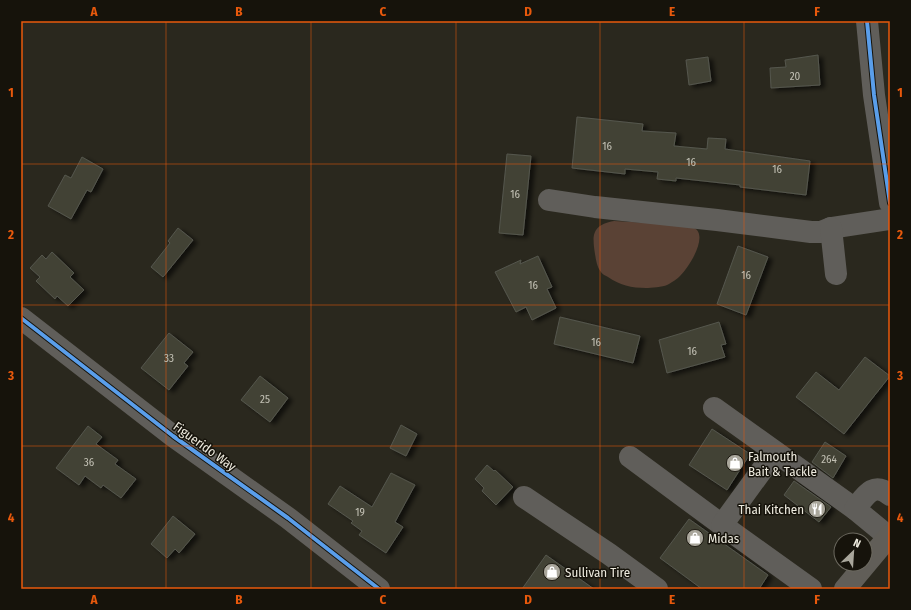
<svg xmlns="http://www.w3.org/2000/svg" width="911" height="610" viewBox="0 0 911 610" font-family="'Fira Sans Condensed',sans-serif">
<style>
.green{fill:#5a4235}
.building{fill:#424336;stroke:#55564d;filter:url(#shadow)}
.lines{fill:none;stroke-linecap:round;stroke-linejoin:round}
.minor{stroke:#605e5a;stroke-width:22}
.major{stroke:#615e58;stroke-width:22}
.cycleway-casing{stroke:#16130b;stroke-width:6}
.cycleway{stroke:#5a9eea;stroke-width:4}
.grid{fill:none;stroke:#e8590c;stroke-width:1;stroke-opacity:0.55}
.labels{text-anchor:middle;stroke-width:3;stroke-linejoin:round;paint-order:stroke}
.number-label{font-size:11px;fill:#c2c0b4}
.street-label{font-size:13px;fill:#edeade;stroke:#16130b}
.poi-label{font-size:13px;fill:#edeade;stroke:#16130b;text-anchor:start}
.neatline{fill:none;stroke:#e8590c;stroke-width:1.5}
.grid-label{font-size:13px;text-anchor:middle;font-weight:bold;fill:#e8590c}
</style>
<defs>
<filter id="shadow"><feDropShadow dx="4.5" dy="2.5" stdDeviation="2" flood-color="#0009"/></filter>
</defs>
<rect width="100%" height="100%" fill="#2a281e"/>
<path class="green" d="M614 221 683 225C688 226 694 227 697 230 706 241 688 268 680 276 677 279 671 283 667 285 663 287 651 288 646 288 632 288 619 285 608 277 606 276 602 274 601 272 597 267 596 260 595 254 592 235 592 225 614 221Z"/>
<g class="building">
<polygon points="818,55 820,85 771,88 770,68 786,67 785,60"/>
<polygon points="708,57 711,81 689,85 686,60"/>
<polygon points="577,117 643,124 642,131 676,133 674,146 707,149 708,138 726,139 725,149 810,161 806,195 740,187 740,185 676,178 676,181 657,179 658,172 625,169 625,174 572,168"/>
<polygon points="507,154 531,156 523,235 499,233"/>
<polygon points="82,157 103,169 91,192 87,190 71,219 48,206 65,175 71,178"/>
<polygon points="178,228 193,240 163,277 151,267 170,243 168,241"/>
<polygon points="738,246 768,257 746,315 717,304"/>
<polygon points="52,252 74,273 70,277 84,290 68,306 57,296 55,299 36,281 40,277 30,268 42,255 46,259"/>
<polygon points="538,256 552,287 547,289 556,308 532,320 526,307 516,312 495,272 521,260 520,264"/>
<polygon points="560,317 640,336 633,363 554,344"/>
<polygon points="719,322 726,344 721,345 725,357 667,373 659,340"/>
<polygon points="169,333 193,352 184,363 188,366 169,390 141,368"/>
<polygon points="865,357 890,376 844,434 796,397 816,372 839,390"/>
<polygon points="260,376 288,398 270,422 241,400"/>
<polygon points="401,425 417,434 406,456 390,448"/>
<polygon points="88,426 102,437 96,444 118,460 115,464 136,479 121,498 103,485 101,488 85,476 79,485 56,468"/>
<polygon points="712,429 750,454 727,490 689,465"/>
<polygon points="825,442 846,456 833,478 812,462"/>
<polygon points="487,465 494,471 495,470 513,487 496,505 482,491 484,488 475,479"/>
<polygon points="391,473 415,485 395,522 403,527 386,553 359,535 362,531 351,523 353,521 328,504 340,486 372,507"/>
<polygon points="794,481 831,507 819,522 784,495"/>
<polygon points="173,516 195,534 179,553 175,549 167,558 151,544"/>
<polygon points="689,519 768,575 759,589 702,589 660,558"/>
<polygon points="546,555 594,589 522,589"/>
</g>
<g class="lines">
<g class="minor">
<polyline points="867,21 874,95 890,203"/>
<polyline points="549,200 595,207 717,220 811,232 821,232 831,228 890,219"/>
<polyline points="831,228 836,274"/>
<polyline points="21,318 173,436 288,518 379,589"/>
<polyline points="714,408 855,509"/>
<polyline points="630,457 722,525 811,589"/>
<polyline points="524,497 609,554 657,589"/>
<polyline points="722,525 775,452"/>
<path d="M889 537 855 509C865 496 873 481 890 495"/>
</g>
<polyline class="major" points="845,589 890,535"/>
<defs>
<g id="cycleway">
<polyline points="867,21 874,95 890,203"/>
<polyline points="21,318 173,436 288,518 379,589"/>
</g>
</defs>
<use href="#cycleway" class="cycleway-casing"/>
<use href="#cycleway" class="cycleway"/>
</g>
<path class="grid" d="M166 21V589M311 21V589M456 21V589M600 21V589M744 21V589M21 164H890M21 305H890M21 446H890"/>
<defs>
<symbol id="shop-disc" viewBox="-11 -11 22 22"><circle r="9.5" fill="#a9a69b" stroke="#16130b"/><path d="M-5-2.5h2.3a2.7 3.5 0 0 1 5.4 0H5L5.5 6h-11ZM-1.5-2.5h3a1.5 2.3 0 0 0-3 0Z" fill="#fff"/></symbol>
<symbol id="restaurant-disc" viewBox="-11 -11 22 22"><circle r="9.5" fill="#a9a69b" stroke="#16130b"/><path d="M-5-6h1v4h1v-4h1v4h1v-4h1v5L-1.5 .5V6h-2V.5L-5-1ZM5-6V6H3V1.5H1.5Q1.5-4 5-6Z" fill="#fff"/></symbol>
</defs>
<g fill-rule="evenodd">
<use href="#shop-disc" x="725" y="453" width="20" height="20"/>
<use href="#restaurant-disc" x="807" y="499" width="20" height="20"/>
<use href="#shop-disc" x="685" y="528" width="20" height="20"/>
<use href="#shop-disc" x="542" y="562" width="20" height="20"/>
</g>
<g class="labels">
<g class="number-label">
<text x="795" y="80">20</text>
<text x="607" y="150">16</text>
<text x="691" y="166">16</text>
<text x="777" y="173">16</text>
<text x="515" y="198">16</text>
<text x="746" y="279">16</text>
<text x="533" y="289">16</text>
<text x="596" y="346">16</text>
<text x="692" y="355">16</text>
<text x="169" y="362">33</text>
<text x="265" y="403">25</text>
<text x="829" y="463">264</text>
<text x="89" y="466">36</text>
<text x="360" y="516">19</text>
</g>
<g class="street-label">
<text transform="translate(205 446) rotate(36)" y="5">Figuerido Way</text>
</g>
<g class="poi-label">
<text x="748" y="461">Falmouth<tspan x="748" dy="15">Bait &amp; Tackle</tspan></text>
<text x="804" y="514" text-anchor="end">Thai Kitchen</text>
<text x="708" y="543">Midas</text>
<text x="565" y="577">Sullivan Tire</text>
</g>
</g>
<rect width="911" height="610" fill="none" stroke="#16130b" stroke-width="44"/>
<g transform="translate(853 552) rotate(25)"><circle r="19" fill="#16130b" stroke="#6c695f"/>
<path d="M0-3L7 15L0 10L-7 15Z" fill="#a9a69b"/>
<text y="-6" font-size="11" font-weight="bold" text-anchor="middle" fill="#edeade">N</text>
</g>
<rect x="22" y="22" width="867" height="566" class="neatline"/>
<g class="grid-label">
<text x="94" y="16">A</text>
<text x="239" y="16">B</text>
<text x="383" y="16">C</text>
<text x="528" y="16">D</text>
<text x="672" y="16">E</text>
<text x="817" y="16">F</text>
<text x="11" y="97">1</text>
<text x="900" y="97">1</text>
<text x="11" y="239">2</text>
<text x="900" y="239">2</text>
<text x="11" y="380">3</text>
<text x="900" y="380">3</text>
<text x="11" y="522">4</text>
<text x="900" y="522">4</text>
<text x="94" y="604">A</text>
<text x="239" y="604">B</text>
<text x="383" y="604">C</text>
<text x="528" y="604">D</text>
<text x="672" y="604">E</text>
<text x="817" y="604">F</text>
</g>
</svg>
